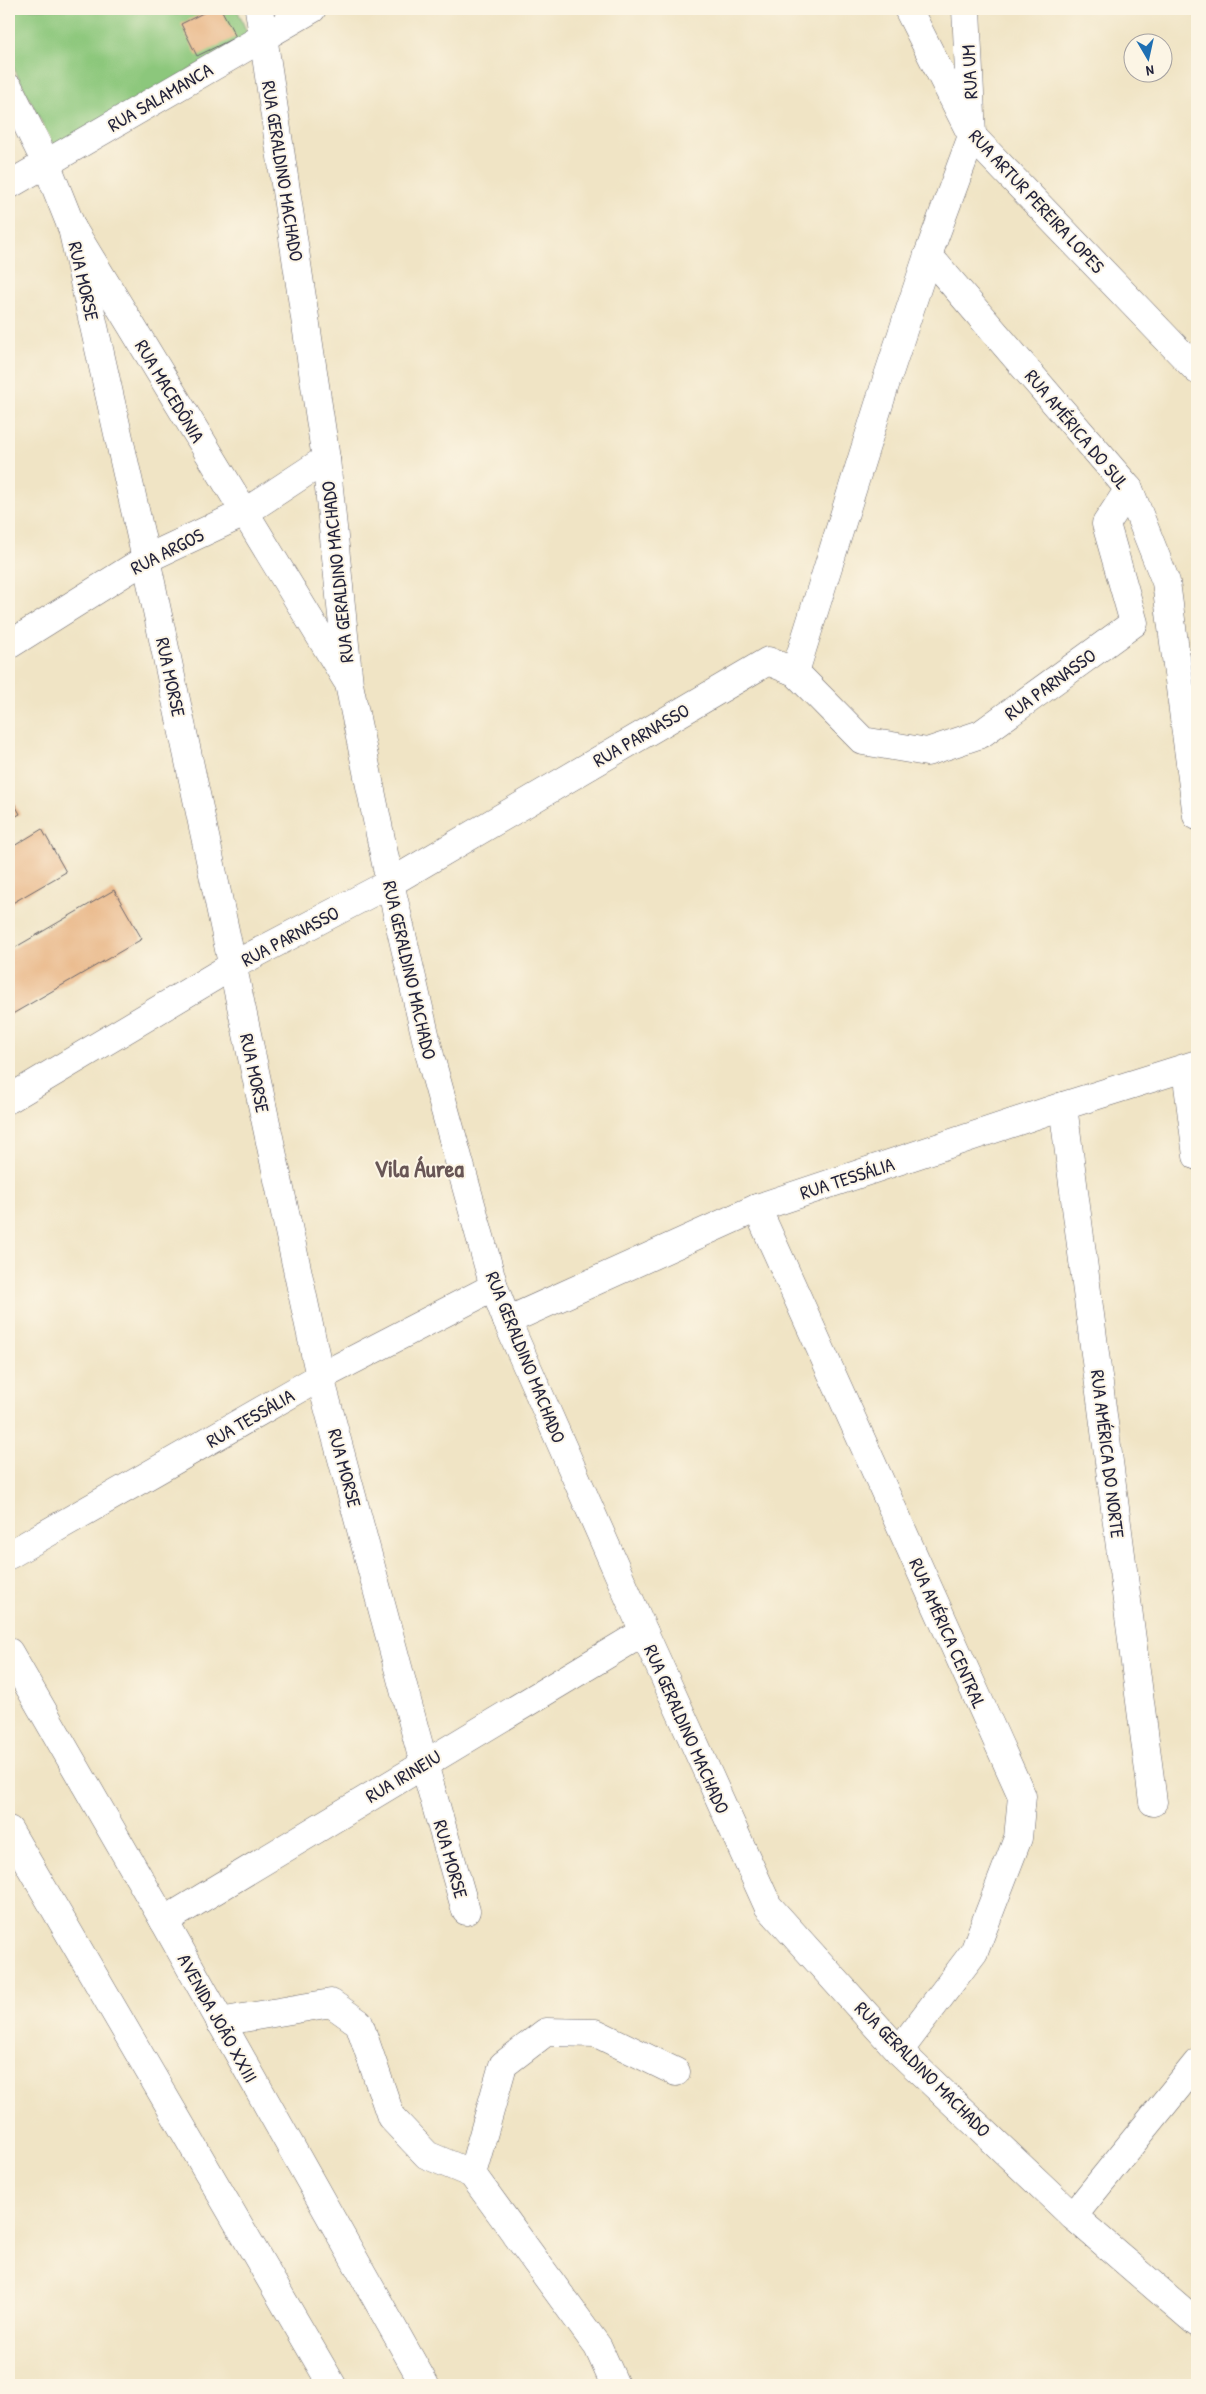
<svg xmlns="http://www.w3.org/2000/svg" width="1206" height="2394" viewBox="0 0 1206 2394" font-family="'Patrick Hand',sans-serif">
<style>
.green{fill:#8cc77c;stroke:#57745c}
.building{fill:#e9b788}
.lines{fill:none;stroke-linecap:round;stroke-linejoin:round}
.minor-casing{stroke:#6a666b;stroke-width:29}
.major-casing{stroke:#6a666b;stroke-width:29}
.minor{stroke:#fff;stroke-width:28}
.major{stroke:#fff;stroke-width:28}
.labels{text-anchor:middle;stroke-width:4;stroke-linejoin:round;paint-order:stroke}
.street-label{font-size:19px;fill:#22223b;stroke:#fcf5e5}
.district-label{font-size:24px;font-weight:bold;fill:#685656;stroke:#fcf5e5}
</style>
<rect width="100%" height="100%" fill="#fcf5e5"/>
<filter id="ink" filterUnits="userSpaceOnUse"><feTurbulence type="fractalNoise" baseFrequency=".02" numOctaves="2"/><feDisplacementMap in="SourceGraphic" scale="10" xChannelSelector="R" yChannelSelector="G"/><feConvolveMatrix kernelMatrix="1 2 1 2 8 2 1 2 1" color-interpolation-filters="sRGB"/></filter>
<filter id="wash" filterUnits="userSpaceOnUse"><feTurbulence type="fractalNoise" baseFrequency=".0096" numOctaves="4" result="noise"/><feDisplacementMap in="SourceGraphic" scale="20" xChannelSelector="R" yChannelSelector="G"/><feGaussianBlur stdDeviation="1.12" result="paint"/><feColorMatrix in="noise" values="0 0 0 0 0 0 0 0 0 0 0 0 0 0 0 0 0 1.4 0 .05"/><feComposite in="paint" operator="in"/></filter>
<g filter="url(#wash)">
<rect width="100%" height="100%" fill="#f0e4c5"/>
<polygon class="green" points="9,9 172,9 176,15 188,9 237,9 248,35 56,150 9,59"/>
<g id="blocks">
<g class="building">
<polygon points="211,9 221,9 236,37 197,56 181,24"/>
<polygon points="9,794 20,814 9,820"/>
<polygon points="42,829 66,872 9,905 9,849"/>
<polygon points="114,890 142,939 9,1016 9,951"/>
</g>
</g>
</g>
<g filter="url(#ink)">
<use href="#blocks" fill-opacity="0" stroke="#6a666b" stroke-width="1"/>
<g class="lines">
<defs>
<g id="minor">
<polyline points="259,9 326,459 349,684 390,883 431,1060 494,1287 507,1321 644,1632 768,1906 899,2051 1073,2216 1197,2323"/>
<polyline points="908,9 972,136 1197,370"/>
<polyline points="966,9 972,136 928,255 1129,489 1166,582 1197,816"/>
<polyline points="9,88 46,163 72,228 346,679"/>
<polyline points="9,185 312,9"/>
<polyline points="72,228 146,559 320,1377 424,1764 466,1911"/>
<polyline points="9,645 146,559 244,513 326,459"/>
<polyline points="795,672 885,385 928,255"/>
<polyline points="1186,1069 1197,1156"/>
<polyline points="9,1099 232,966 390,883 768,661 795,672 863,741 927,752 981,734 1134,623 1106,524 1129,489"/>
<polyline points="1063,1106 1153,1802"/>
<polyline points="757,1208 1022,1796 1018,1838 974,1952 899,2051"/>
<polyline points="507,1321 757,1208 1063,1106 1197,1064"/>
<polyline points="9,1555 320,1377 494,1287"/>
<polyline points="164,1921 644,1632"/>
<polyline points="220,2022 331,2003 359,2023 391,2117 427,2155 472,2174 598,2347 615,2385"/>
<polyline points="472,2174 503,2065 546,2032 596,2033 676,2072"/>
<polyline points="1073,2216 1197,2063"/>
</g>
<g id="major">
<polyline points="9,1652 164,1921 425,2385"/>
<polyline points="9,1830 332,2385"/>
</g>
</defs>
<use href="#minor" class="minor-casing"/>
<use href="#major" class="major-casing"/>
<use href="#minor" class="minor"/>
<use href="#major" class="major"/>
</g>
</g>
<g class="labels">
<g class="street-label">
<text transform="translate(969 72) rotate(-93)" y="7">RUA UM</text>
<text transform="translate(160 97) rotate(-30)" y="7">RUA SALAMANCA</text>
<text transform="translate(283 171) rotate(81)" y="7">RUA GERALDINO MACHADO</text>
<text transform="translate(1037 201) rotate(47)" y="7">RUA ARTUR PEREIRA LOPES</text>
<text transform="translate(84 281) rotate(77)" y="7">RUA MORSE</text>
<text transform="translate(170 391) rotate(59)" y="7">RUA MACEDÔNIA</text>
<text transform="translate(1077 429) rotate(50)" y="7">RUA AMÉRICA DO SUL</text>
<text transform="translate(167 551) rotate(-27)" y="7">RUA ARGOS</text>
<text transform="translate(337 572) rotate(-96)" y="7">RUA GERALDINO MACHADO</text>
<text transform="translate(171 677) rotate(78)" y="7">RUA MORSE</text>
<text transform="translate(1050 684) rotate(-36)" y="7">RUA PARNASSO</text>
<text transform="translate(641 735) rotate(-30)" y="7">RUA PARNASSO</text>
<text transform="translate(290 936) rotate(-28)" y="7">RUA PARNASSO</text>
<text transform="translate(410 970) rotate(77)" y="7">RUA GERALDINO MACHADO</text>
<text transform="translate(255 1073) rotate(78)" y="7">RUA MORSE</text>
<text transform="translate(847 1178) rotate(-18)" y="7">RUA TESSÁLIA</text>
<text transform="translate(526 1357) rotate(68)" y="7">RUA GERALDINO MACHADO</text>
<text transform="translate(250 1418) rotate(-30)" y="7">RUA TESSÁLIA</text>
<text transform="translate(1108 1454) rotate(83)" y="7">RUA AMÉRICA DO NORTE</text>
<text transform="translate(345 1468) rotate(75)" y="7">RUA MORSE</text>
<text transform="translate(948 1633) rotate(66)" y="7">RUA AMÉRICA CENTRAL</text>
<text transform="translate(687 1729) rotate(66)" y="7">RUA GERALDINO MACHADO</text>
<text transform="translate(403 1776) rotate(-31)" y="7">RUA IRINEIU</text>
<text transform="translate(451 1859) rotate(74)" y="7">RUA MORSE</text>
<text transform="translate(218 2018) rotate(61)" y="7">AVENIDA JOÃO XXIII</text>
<text transform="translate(923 2069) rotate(45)" y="7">RUA GERALDINO MACHADO</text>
</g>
<g class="district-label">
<text x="419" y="1177">Vila Áurea</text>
</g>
</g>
<rect width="1206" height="2394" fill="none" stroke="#fcf5e5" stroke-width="30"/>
<g transform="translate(1148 58) rotate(171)"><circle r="24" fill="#fcf5e5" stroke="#a5a1a1"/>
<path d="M0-4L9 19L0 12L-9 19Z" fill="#1f6fb2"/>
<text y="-8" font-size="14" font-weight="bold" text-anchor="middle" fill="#22223b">N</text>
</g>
</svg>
